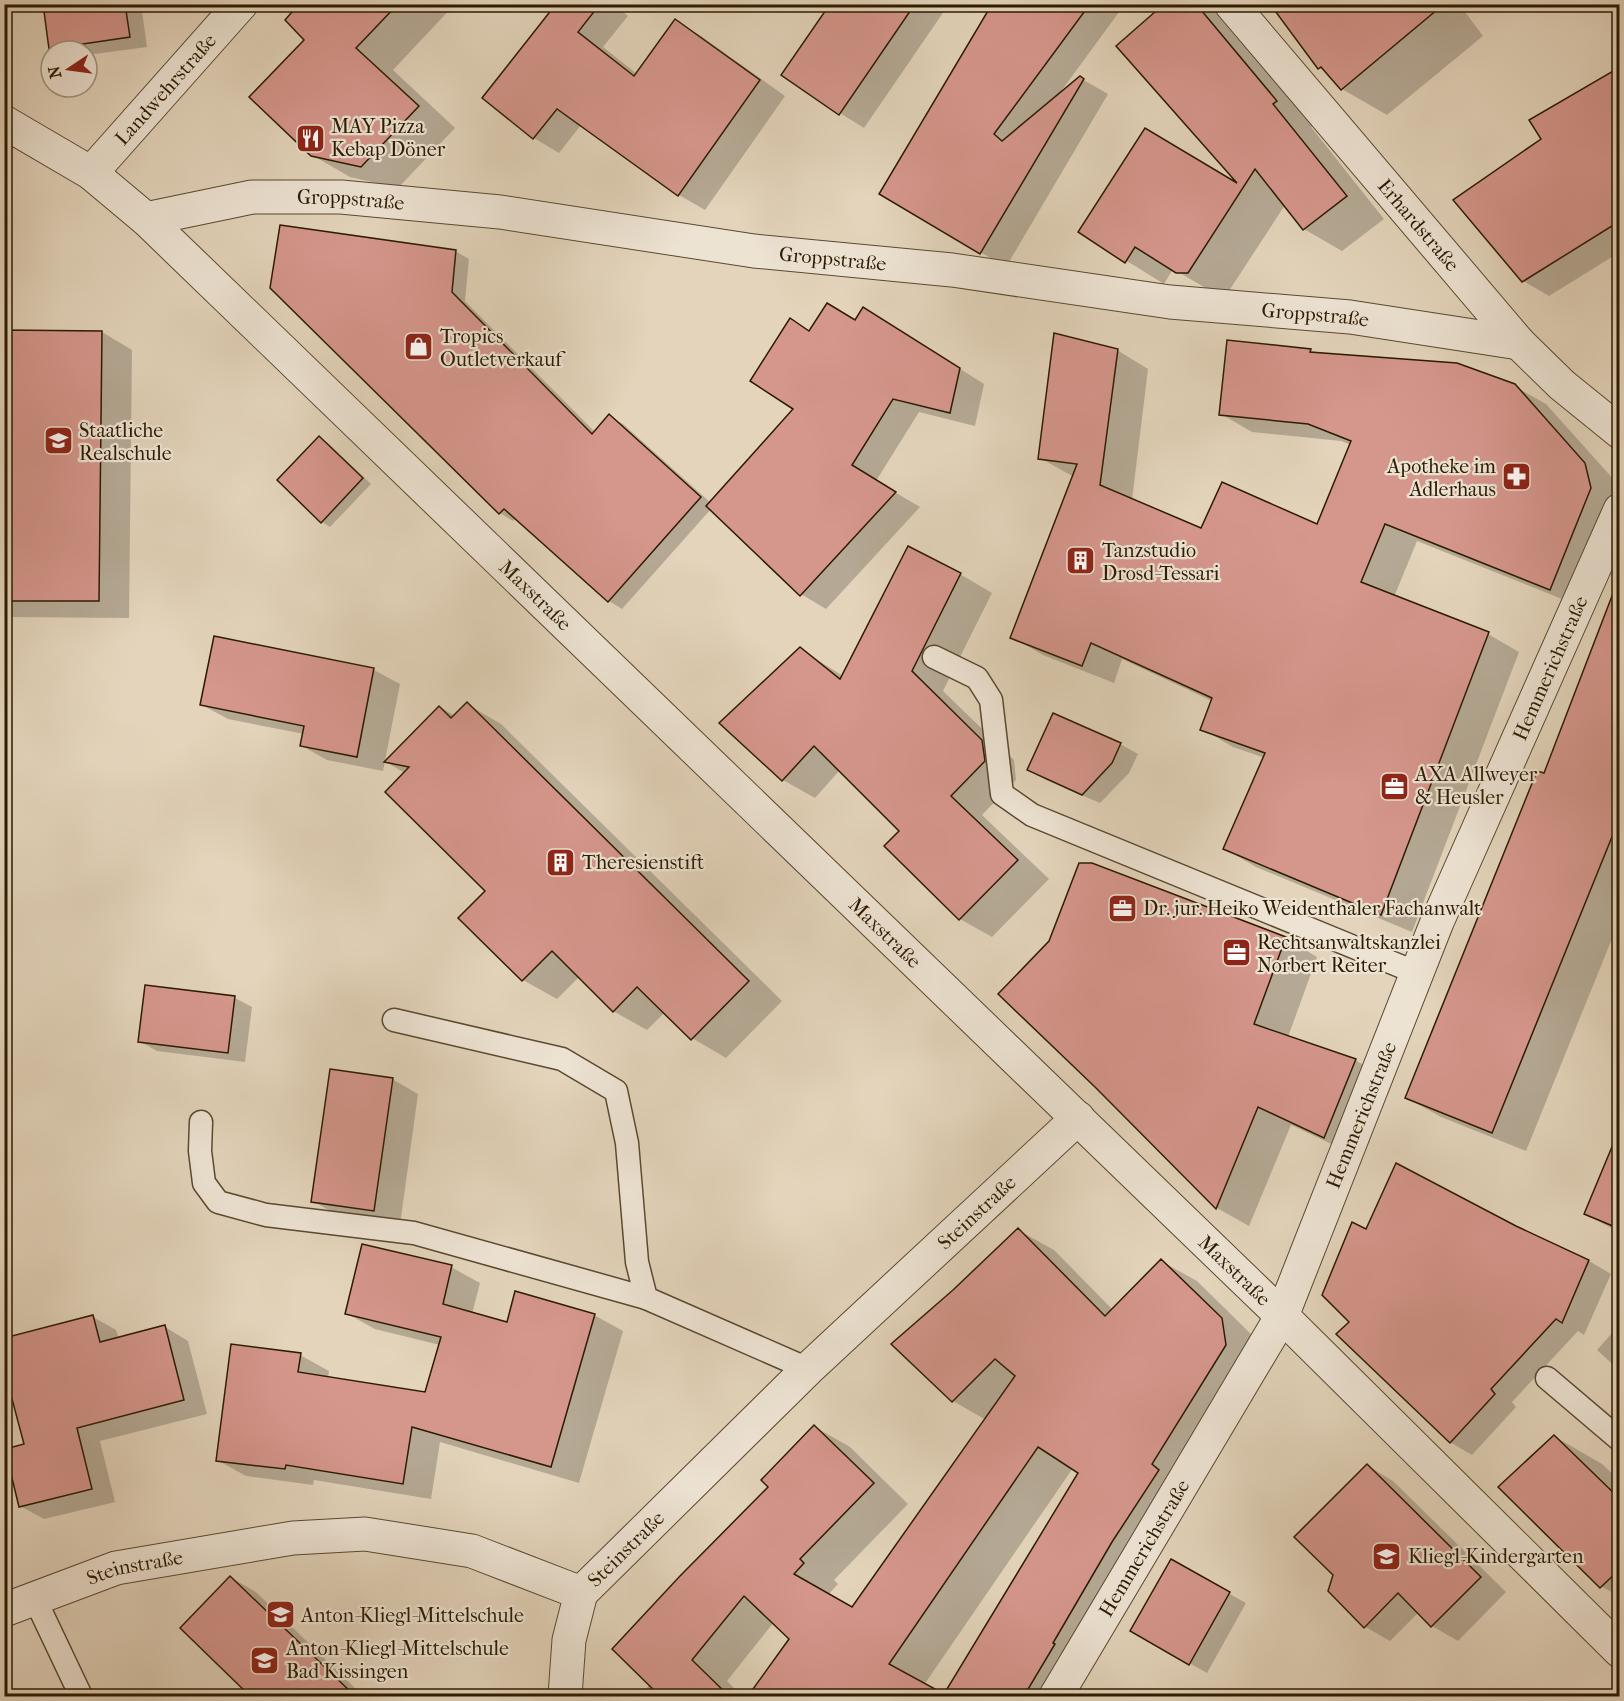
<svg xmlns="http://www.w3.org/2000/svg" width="1624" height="1701" viewBox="0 0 1624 1701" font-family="'IM FELL French Canon',serif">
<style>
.shadow{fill:#0003;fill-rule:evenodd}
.building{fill:#d5968c;stroke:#2c1b01;stroke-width:1.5;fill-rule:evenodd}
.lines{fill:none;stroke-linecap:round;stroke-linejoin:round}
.service-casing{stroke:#5a4930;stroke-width:25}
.minor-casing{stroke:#5a4930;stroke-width:35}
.tertiary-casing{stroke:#5a4930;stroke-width:35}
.service{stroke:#ede3d3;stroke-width:22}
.minor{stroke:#ede3d3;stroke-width:33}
.tertiary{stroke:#ede3d3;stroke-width:33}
.labels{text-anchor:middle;stroke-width:4.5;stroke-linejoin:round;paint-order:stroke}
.street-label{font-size:20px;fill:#2c1b01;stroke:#ede3d3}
.poi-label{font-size:20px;fill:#2c1b01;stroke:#ede3d3;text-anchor:start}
</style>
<rect width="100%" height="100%" fill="#e3d4bb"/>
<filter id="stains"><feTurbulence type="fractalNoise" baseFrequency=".00333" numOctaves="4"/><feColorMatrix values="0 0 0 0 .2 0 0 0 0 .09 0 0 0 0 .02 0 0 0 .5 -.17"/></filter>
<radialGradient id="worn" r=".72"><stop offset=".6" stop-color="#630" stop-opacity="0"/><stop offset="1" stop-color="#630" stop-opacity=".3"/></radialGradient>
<g class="shadow">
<polygon points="44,4 141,4 147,47 87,55 87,51 55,51 51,48"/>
<polygon points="301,4 455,4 393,70 455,128 398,188 350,177 312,155 306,40"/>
<polygon points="558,4 614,4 628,16 603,47 637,74 675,21 701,36 785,96 705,210 679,195 581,125 559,153 534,138"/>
<polygon points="832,4 949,4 864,128 840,113"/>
<polygon points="993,4 1125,4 1059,94 1080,78 1108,94 1006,267 881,194"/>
<polygon points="1166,4 1207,4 1221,13 1315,124 1311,127 1384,219 1342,251 1304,229 1285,205 1227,294 1216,294 1173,269 1164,284 1080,232 1240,186"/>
<polygon points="1271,4 1459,4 1483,36 1387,115 1342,89 1328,73 1319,68"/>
<polygon points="1620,73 1620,252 1549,296 1523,281 1543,140"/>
<polygon points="455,251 469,259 465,301 595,432 609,416 623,424 711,503 795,408 810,332 856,321 888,323 984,384 975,426 919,412 876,481 920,507 826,609 801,594 711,509 622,609 609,601 516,518 513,521 500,513 271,287"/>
<polygon points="4,331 102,332 132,350 129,618 4,617"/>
<polygon points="1117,350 1148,369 1132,500 1202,530 1318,526 1351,445 1341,441 1252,432 1221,414 1310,350 1317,354 1514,386 1546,404 1616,482 1620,496 1582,607 1417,541 1394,597 1488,634 1519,652 1412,932 1256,867 1225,849 1265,758 1233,747 1202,729 1212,701 1122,659 1114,683 1043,655 1012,637 1074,477 1040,458"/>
<polygon points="320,438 328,443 371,484 330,527 322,522"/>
<polygon points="960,574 992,593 943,691 1014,760 1016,780 982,815 1049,879 992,937 960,919 901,831 840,770 815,798 783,780 722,723 800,649 843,676"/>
<polygon points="1620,580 1620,919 1526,1151 1441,1117 1407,1098 1545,775"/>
<polygon points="215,638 374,670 400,684 383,771 327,760 302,746 304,734 228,719 202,705"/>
<polygon points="467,704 501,724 782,1001 726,1058 692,1038 665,1012 647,1030 613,1011 579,977 557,999 523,980 488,891 405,773 386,762 440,707 455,716"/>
<polygon points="1053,715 1120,744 1138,754 1129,773 1100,803 1046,780 1029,770"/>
<polygon points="1285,938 1317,957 1288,1037 1355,1060 1387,1079 1357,1156 1291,1125 1249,1226 1217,1208 1097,1087"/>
<polygon points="235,998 252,1007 245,1062 157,1051 139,1041"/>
<polygon points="392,1079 418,1094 400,1225 339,1216 313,1201"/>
<polygon points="1620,1131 1620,1233 1586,1214"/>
<polygon points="1515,1227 1589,1261 1611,1274 1584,1335 1578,1331 1512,1402 1516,1407 1472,1455 1450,1442 1352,1322"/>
<path d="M1018 1230 1054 1250 1113 1310 1161 1261 1197 1281 1257 1340 1071 1696H750L791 1638 774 1622 727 1681 742 1696H640L650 1684 771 1487 815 1427 850 1447 908 1504 834 1580 838 1584 828 1595 852 1609 986 1420 953 1401 893 1344 954 1291ZM1073 1468 1080 1472 944 1696 924 1685Z"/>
<polygon points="451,1267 480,1283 472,1314 508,1324 594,1315 623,1331 579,1483 440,1442 431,1499 314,1480 313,1485 246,1476 217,1460 300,1355 329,1371 328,1378 426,1394 440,1345 375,1329 346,1313"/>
<polygon points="93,1317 116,1330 119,1339 165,1327 188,1341 207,1414 100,1441 115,1502 44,1519 20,1506 26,1446"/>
<polygon points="1620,1324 1620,1371 1597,1350"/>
<polygon points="1554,1436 1602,1464 1620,1481 1620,1597 1601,1586"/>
<polygon points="1368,1466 1393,1481 1506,1592 1458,1641 1432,1626 1419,1612 1390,1641 1364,1626"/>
<polygon points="1171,1561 1246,1603 1207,1673 1132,1631"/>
<polygon points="230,1577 256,1592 363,1696 252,1696 182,1628"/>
<polygon points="1226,1692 1233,1696 1222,1696"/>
</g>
<g class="building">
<polygon points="43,4 125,4 130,37 49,49"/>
<polygon points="299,4 398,4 356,48 419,106 361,167 311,156 249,97 304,40 285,20"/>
<polygon points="556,4 600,4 578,32 634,76 675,19 760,80 678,196 557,109 533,139 482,98"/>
<polygon points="830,4 915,4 839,115 781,75"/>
<polygon points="992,4 1090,4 994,134 1002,141 1080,76 1084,79 980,254 879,194"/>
<polygon points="1164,4 1196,4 1277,101 1273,104 1347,196 1303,230 1255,169 1188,273 1176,273 1135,247 1125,263 1078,232 1145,128 1237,183 1116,46"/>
<polygon points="1270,4 1444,4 1341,90 1321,67 1318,69"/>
<polygon points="1620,67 1620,221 1522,282 1453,200 1541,139 1529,120"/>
<polygon points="280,225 456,250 452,292 592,434 609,414 701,497 608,602 504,509 499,514 270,288"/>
<polygon points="827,303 855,320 863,307 960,368 950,413 893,399 852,465 896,492 800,596 706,506 793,409 750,381 790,318 809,331"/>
<polygon points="4,330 102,331 99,601 4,601"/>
<polygon points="1054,333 1118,349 1100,485 1201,528 1222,482 1317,524 1351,441 1308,424 1219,415 1227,340 1311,349 1310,352 1457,363 1515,384 1585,463 1591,488 1550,590 1385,524 1361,582 1489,632 1381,915 1223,849 1265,753 1200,730 1212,698 1091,643 1082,666 1010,638 1077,464 1038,459"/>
<polygon points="319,436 363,478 321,523 277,480"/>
<polygon points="908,546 961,573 912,671 982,740 985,761 951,796 1018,860 959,920 884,846 899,831 814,746 782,781 719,723 800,647 840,679"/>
<polygon points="1617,583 1620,584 1620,817 1492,1133 1405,1098 1537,771 1544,773"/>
<polygon points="214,636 374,668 357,757 300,746 304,726 200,705"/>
<polygon points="467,702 749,981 691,1040 637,987 613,1012 552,951 522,981 458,918 485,891 385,792 409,767 384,762 439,706 451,718"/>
<polygon points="1053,713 1121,743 1112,763 1082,795 1027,770"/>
<polygon points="1079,863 1092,863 1286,937 1254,1024 1356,1059 1324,1138 1258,1107 1216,1209 1096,1088 998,994 1049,941"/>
<polygon points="145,985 235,996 228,1053 138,1042"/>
<polygon points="330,1069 393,1078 374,1211 311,1202"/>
<polygon points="1619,1130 1620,1130 1620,1229 1584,1214"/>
<polygon points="1396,1163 1516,1226 1589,1260 1562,1323 1556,1319 1491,1389 1495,1394 1450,1443 1336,1334 1349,1322 1322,1295 1352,1222 1366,1229"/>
<path d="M1018 1228 1105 1316 1161 1259 1222 1318 1226 1345 1152 1464 1159 1470 1112 1542 1053 1643 1055 1644 1024 1696H748L789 1639 744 1596 692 1660 729 1696H660L612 1649 680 1576 768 1487 761 1480 814 1425 874 1483 800 1559 804 1563 794 1574 852 1607 1015 1376 995 1359 952 1402 891 1344 953 1290ZM1038 1447 1078 1473 944 1694 889 1664Z"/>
<polygon points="362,1244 452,1265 443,1304 507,1322 515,1291 595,1314 551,1467 412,1427 403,1484 286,1465 285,1469 216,1461 231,1344 301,1353 298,1372 425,1392 441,1337 345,1314"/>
<polygon points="93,1315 100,1342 165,1325 184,1400 77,1428 92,1489 19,1507 5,1449 24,1444 4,1369 4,1338"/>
<polygon points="1554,1435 1620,1499 1620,1569 1600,1588 1498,1487"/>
<polygon points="1367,1464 1481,1577 1431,1627 1398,1593 1364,1628 1328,1591 1333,1575 1294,1537"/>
<polygon points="1171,1559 1230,1592 1189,1665 1130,1631"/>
<polygon points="230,1576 355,1696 250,1696 180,1628"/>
</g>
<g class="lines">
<defs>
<g id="service">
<polyline points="934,657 977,678 991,700 1002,794 1032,815 1417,973"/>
<polyline points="394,1020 562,1059 616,1091 627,1143 637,1262 646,1298 808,1369"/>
<polyline points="201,1122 200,1151 204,1183 218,1202 266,1215 414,1233 646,1298"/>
<polyline points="1547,1378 1620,1440"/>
<polyline points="35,1599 81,1696"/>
</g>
<g id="minor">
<path id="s1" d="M1231 4 1519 343 1562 385 1620 432"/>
<path id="s2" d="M4 122 91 173 146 219 1282 1316 1056 1696"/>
<path id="s3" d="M91 173 241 4"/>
<path id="s4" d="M146 219 252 197H341L500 212 754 251 952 270 1170 302 1350 317 1519 343"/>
<path id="s5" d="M581 1593 808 1369 1078 1118"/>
<path id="s6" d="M4 1610 116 1568 293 1538 365 1534 472 1551 581 1593"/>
<polyline points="565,1696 569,1640 581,1593"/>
</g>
<polyline id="tertiary" points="1620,510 1437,922 1282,1316 1620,1651"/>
</defs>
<use href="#service" class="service-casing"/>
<use href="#minor" class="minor-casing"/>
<use href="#tertiary" class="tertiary-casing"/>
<use href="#service" class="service"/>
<use href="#minor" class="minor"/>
<use href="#tertiary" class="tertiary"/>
</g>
<defs>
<symbol id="restaurant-square" viewBox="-11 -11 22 22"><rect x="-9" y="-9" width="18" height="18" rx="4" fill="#8f2418" stroke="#ede3d3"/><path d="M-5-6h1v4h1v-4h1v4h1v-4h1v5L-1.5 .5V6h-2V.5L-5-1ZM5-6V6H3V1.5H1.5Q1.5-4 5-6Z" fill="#fff"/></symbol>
<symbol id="shop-square" viewBox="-11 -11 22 22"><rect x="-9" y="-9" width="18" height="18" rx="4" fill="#8f2418" stroke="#ede3d3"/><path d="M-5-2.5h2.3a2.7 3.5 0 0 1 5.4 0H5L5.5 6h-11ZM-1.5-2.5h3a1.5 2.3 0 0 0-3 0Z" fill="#fff"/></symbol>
<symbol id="school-square" viewBox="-11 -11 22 22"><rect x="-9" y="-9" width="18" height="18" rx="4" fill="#8f2418" stroke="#ede3d3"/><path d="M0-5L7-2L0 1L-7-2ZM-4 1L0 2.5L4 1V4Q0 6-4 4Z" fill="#fff"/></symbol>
<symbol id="pharmacy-square" viewBox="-11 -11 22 22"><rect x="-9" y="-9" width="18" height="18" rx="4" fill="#8f2418" stroke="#ede3d3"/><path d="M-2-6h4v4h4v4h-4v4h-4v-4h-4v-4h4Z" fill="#fff"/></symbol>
<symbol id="building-square" viewBox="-11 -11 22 22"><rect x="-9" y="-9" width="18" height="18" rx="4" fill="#8f2418" stroke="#ede3d3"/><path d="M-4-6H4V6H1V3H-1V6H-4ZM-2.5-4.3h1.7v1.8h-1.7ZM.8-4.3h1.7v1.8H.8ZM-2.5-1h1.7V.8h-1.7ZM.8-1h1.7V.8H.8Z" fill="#fff"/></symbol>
<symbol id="office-square" viewBox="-11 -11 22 22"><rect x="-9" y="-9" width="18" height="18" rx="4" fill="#8f2418" stroke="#ede3d3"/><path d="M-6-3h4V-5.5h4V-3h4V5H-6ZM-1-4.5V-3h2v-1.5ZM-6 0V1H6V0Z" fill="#fff"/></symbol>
</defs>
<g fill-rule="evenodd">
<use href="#restaurant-square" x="294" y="122" width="33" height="33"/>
<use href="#shop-square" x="402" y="330" width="33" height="33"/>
<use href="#school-square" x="42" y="424" width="33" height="33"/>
<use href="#pharmacy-square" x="1500" y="460" width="33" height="33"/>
<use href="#building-square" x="1064" y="544" width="33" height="33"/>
<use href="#office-square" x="1378" y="770" width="33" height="33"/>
<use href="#building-square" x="544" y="846" width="33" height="33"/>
<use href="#office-square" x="1106" y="892" width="33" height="33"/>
<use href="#office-square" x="1220" y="936" width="33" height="33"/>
<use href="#school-square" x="1370" y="1540" width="33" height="33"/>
<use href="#school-square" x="264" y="1598" width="33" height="33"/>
<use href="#school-square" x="248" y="1644" width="33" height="33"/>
</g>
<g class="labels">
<g class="street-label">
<text dy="7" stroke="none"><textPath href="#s3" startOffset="112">Landwehrstraße</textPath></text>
<text dy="7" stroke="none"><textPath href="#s4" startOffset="207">Groppstraße</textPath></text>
<text dy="7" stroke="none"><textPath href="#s1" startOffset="290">Erhardstraße</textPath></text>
<text dy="7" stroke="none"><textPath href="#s4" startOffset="693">Groppstraße</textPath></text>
<text dy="7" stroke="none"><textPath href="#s4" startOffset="1179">Groppstraße</textPath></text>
<text dy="7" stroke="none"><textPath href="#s2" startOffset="714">Maxstraße</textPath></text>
<text transform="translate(1550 668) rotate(-66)" y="7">Hemmerichstraße</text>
<text dy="7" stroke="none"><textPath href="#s2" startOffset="1200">Maxstraße</textPath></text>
<text transform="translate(1361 1115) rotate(-68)" y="7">Hemmerichstraße</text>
<text dy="7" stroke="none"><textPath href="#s5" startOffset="549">Steinstraße</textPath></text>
<text dy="7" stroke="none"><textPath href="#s2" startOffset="1686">Maxstraße</textPath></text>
<text dy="7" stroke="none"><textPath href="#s5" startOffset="63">Steinstraße</textPath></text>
<text transform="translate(1144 1548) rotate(-59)" y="7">Hemmerichstraße</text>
<text dy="7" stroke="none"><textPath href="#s6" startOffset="138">Steinstraße</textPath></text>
</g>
<g class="poi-label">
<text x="331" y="133">MAY Pizza<tspan x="331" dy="23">Kebap Döner</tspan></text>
<text x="440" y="343">Tropics<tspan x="440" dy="23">Outletverkauf</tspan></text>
<text x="79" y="437">Staatliche<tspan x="79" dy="23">Realschule</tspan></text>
<text x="1496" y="473" text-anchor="end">Apotheke im<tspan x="1496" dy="23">Adlerhaus</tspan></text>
<text x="1102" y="557">Tanzstudio<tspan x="1102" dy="23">Drosd-Tessari</tspan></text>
<text x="1415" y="781">AXA Allweyer<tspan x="1415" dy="23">&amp; Heusler</tspan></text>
<text x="582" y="869">Theresienstift</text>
<text x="1143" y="915">Dr. jur. Heiko Weidenthaler Fachanwalt</text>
<text x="1257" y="949">Rechtsanwaltskanzlei<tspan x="1257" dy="23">Norbert Reiter</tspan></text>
<text x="1408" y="1563">Kliegl-Kindergarten</text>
<text x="301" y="1622">Anton-Kliegl-Mittelschule</text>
<text x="286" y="1655">Anton-Kliegl-Mittelschule<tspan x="286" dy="23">Bad Kissingen</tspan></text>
</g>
</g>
<rect width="1624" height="1701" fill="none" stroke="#e3d4bb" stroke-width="24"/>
<rect x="6" y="6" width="1612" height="1689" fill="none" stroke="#2c1b01" stroke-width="3"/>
<rect x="12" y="12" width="1600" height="1677" fill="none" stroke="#2c1b01" stroke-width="1.5"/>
<g transform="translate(69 69) rotate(257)"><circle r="28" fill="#ede3d3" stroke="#a0937f" stroke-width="1.5"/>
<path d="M0-4.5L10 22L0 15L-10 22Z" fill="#8f2418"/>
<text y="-9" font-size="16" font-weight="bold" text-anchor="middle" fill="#2c1b01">N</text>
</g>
<rect width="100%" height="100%" filter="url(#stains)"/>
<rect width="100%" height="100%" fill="url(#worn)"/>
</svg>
